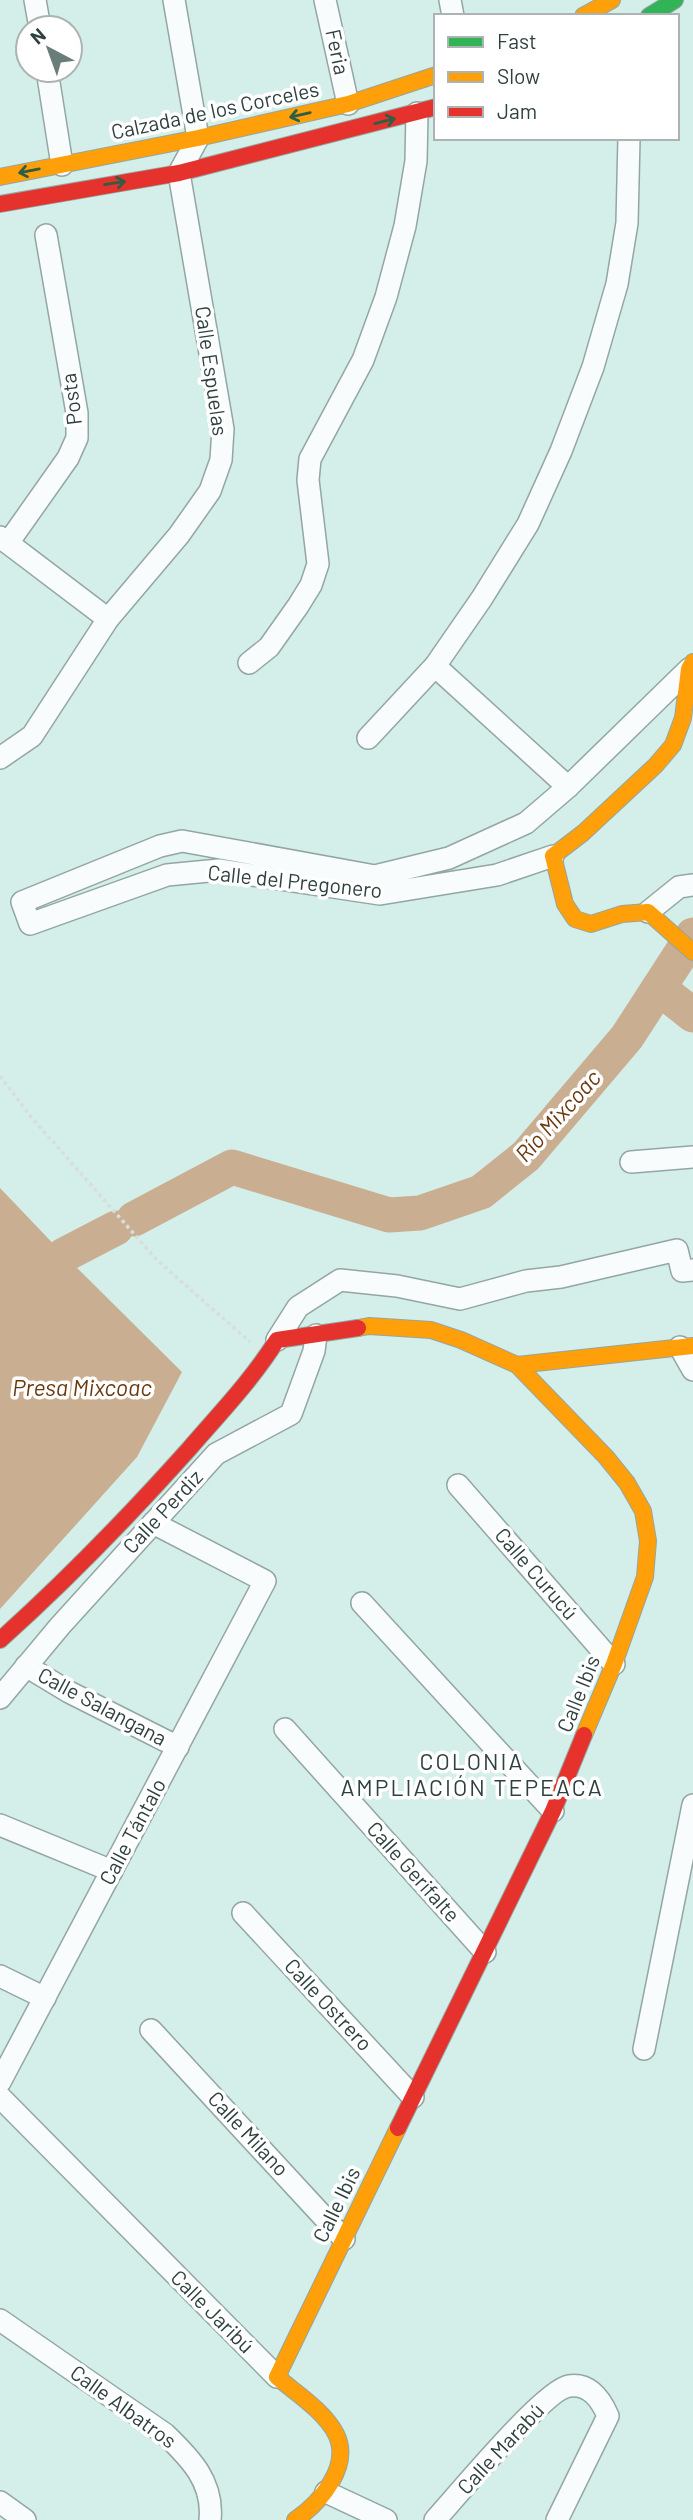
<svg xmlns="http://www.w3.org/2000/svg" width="693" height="2520" viewBox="0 0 693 2520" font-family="Barlow,sans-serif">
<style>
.water{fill:#caae92}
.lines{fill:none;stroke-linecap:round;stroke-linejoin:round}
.river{stroke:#caae92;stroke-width:35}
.street-casing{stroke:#93a6a3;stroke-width:24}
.fast-casing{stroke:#93a6a3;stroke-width:18}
.slow-casing{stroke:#93a6a3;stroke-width:18}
.jam-casing{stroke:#93a6a3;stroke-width:18}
.path{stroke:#d7dedd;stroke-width:3.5;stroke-dasharray:3.5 3.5;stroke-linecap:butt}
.street{stroke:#f9fcfc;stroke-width:21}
.fast{stroke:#30b455;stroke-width:16}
.slow{stroke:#ff9f0a;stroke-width:16}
.jam{stroke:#e5322d;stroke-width:16}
.oneway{stroke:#2f5e44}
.labels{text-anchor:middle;stroke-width:7;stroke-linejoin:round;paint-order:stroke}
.street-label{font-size:21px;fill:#2f413e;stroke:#fff}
.water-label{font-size:23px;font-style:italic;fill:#6b390e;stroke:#fff}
.neighbourhood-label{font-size:23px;letter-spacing:2px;fill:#2f413e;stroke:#fff}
</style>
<rect width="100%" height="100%" fill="#d4eee9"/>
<polygon class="water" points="0,1188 64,1255 182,1372 137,1457 0,1609"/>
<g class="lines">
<g class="river">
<polyline points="659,988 693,1015"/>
<polyline points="134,1219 232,1167 389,1215 420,1213 481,1192 526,1156 627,1037 693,935"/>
<polyline points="64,1255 116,1228"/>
</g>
<defs>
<g id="street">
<polyline points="35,0 40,28"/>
<polyline points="325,0 348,104"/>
<polyline points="450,0 453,16"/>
<polyline points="47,70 62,165"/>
<polyline points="0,537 108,619"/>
<polyline points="8,543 68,458 77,438 77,413 46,235"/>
<polyline points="249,663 269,647 298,606 311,585 318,564 308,480 310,459 363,360 386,297 405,226 416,161 417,113"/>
<polyline points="435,666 568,787"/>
<polyline points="368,738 435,666 482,598 528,524 561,451 593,367 617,284 627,223 629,138"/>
<polyline points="0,758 32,736 108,619 179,535 210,491 221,460 223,429 179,173 198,138 174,0"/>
<polyline points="553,856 497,875 380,894 219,870 167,875 30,924 22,902 160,846 182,841 375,876 449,858 526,823 568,787 689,669"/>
<polyline points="648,912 679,887 693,885"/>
<polyline points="631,1162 693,1157"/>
<polyline points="277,1340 298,1307 340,1280 397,1286 460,1299 526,1281 561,1277 677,1250 682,1271 693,1270"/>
<polyline points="680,1347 693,1370"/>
<polyline points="458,1485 614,1664"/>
<polyline points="362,1603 553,1811"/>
<polyline points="26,1666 69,1692 178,1747"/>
<polyline points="0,1698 60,1626 216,1454 291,1414 314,1351 316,1335"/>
<polyline points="285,1729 485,1952"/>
<polyline points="0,1825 112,1871"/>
<polyline points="243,1913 413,2097"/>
<polyline points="0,1976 45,1998"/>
<polyline points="151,2030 344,2239"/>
<polyline points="644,2049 693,1805"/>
<polyline points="0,2082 265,1581 153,1523"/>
<polyline points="0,2097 277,2377"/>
<path d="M0 2320 165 2434C190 2458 214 2482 210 2520"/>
<polyline points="326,2492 386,2520"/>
<polyline points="0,2502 25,2520"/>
<path d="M435 2520C456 2497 545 2389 569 2386 590 2383 601 2400 608 2416L557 2520"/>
</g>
<polyline id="fast" points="649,16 675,0"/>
<g id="slow">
<polyline points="583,16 612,0"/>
<polyline points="0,177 198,138 348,104 436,75"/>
<polyline points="693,662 689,669 683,718 673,745 655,766 583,833 553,856 565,904 575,919 591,924 622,914 648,912 693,952"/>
<polyline points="358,1328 369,1326 431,1330 461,1340 517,1365 606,1457 627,1483 643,1511 648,1541 645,1577 614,1664 584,1735"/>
<polyline points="517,1365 693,1346"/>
<path d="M295 2520C320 2503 352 2466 336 2434 324 2411 296 2393 277 2377L398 2128"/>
</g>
<g id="jam">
<polyline points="0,204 179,173 436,107"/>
<path d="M0 1640C67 1580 129 1516 189 1449 220 1413 252 1380 277 1340L358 1328"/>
<polyline points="398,2128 553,1811 584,1735"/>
</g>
</defs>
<use href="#street" class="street-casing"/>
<use href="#fast" class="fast-casing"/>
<use href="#slow" class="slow-casing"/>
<use href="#jam" class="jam-casing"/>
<polyline class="path" points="0,1076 32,1118 157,1260 250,1342"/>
<use href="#street" class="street"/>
<use href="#fast" class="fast"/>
<use href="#slow" class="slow"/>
<use href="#jam" class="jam"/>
</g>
<defs><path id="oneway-shaft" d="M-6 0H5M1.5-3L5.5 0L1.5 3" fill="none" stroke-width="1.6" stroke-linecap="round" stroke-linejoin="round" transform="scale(1.75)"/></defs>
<g class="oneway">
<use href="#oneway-shaft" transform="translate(300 115) rotate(167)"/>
<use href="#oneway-shaft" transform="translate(385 121) rotate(-14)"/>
<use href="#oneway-shaft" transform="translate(29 171) rotate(169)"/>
<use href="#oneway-shaft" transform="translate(115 183) rotate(-9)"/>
</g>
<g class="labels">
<g class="street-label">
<text transform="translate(337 52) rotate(78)" y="7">Feria</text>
<text transform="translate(215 111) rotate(-12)" y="7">Calzada de los Corceles</text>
<text transform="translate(211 371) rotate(82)" y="7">Calle Espuelas</text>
<text transform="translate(72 399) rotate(-97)" y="7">Posta</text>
<text transform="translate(295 882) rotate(6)" y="7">Calle del Pregonero</text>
<text transform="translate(163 1512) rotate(-47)" y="7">Calle Perdiz</text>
<text transform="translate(536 1574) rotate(49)" y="7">Calle Curucú</text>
<text transform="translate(579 1694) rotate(-68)" y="7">Calle Ibis</text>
<text transform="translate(102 1707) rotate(28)" y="7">Calle Salangana</text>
<text transform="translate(133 1832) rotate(-62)" y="7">Calle Tántalo</text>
<text transform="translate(413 1872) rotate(48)" y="7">Calle Gerifalte</text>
<text transform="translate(328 2005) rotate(47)" y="7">Calle Ostrero</text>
<text transform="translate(248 2134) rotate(47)" y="7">Calle Milano</text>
<text transform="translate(337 2205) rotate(-64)" y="7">Calle Ibis</text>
<text transform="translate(212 2312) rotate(45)" y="7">Calle Jaribú</text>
<text transform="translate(123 2407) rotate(36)" y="7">Calle Albatros</text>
<text transform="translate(501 2449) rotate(-47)" y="7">Calle Marabú</text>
</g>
<g class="water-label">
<text transform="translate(558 1116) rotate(-48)" y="8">Río Mixcoac</text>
<text x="82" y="1396">Presa Mixcoac</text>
</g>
<g class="neighbourhood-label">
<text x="472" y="1770">COLONIA<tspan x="472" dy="26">AMPLIACIÓN TEPEACA</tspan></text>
</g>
</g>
<rect x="434" y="14" width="245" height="126" fill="#ffffff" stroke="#acb3b2" stroke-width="2"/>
<rect x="448" y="37" width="35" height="10" fill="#30b455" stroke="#acb3b2" stroke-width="2"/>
<text x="497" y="49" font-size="21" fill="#2f413e">Fast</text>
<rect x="448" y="72" width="35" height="10" fill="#ff9f0a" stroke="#acb3b2" stroke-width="2"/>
<text x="497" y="84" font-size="21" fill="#2f413e">Slow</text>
<rect x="448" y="107" width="35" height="10" fill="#e5322d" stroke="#acb3b2" stroke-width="2"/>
<text x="497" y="119" font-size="21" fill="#2f413e">Jam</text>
<g transform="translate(49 49) rotate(319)"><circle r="33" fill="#ffffff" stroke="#acb3b2" stroke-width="2"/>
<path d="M0-5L12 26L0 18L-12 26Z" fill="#697e7a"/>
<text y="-10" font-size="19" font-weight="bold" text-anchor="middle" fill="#2f413e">N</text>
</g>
</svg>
